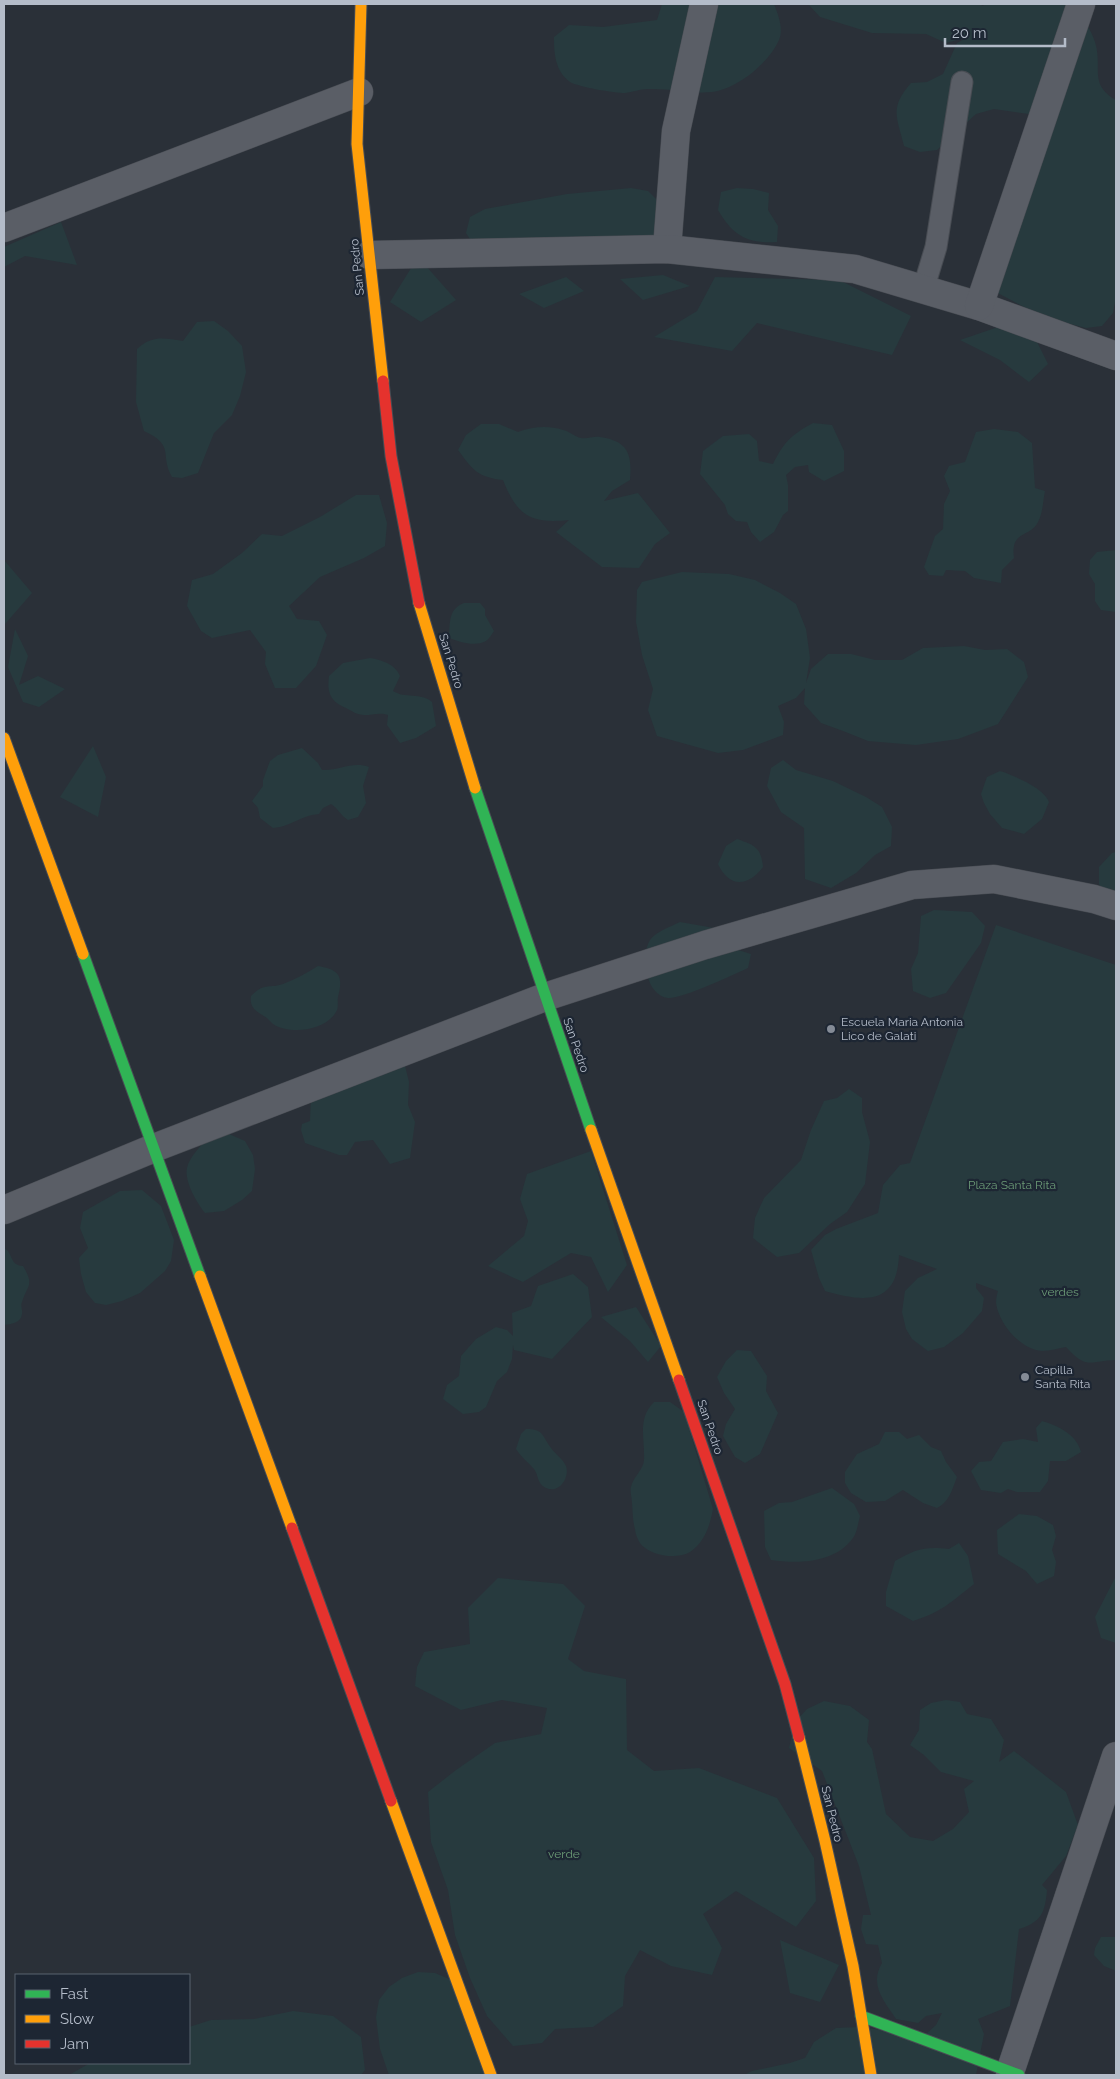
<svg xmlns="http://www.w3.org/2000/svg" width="1120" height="2079" viewBox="0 0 1120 2079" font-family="Raleway,sans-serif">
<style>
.green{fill:#273a3e}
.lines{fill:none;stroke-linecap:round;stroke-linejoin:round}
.lane-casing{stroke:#484c53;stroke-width:23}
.street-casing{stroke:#484c53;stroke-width:29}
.fast-casing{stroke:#484c53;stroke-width:13}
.slow-casing{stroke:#484c53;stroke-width:13}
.jam-casing{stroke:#484c53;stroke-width:13}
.lane{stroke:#5a5e66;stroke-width:21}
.street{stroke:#5a5e66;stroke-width:28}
.fast{stroke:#30b455;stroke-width:11}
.slow{stroke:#ff9f0a;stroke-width:11}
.jam{stroke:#e5322d;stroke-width:11}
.poi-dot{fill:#848b96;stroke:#1d2633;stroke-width:2}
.labels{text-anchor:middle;stroke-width:4.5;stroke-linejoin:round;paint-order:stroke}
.street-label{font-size:12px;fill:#b4bcc9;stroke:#1d2633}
.poi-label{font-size:12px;fill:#b4bcc9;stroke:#1d2633;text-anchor:start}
.park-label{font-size:12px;fill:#6b9a76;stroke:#1d2633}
</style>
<rect width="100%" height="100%" fill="#2a3038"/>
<g class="green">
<path d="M662 4H774C778 14 784 29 779 40 769 63 737 89 712 92 691 94 669 88 648 89 640 89 633 92 625 93 615 93 578 87 570 82 555 71 554 53 554 37L569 25 603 27 657 20Z"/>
<path d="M808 4H979L983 6 985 4H1075C1081 16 1091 29 1095 42 1103 67 1088 84 1116 100V297L1113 313 1102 326 1086 328 1067 323 1026 308 994 291 982 277 985 243 1036 149 1029 114 994 109 976 114 937 150 920 152 904 146C897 117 889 108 911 83L927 82 943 74 957 43 968 37 946 43 926 34 872 33 820 17Z"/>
<polygon points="631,188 648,191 660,203 655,235 622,245 475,247 466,233 470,217 485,209 567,194"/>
<path d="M737 188 753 189 769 193 768 210 778 226 777 242C748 244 733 236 718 210L721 192Z"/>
<polygon points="61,222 77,265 25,256 4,267 4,247"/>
<polygon points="418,257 456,300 421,322 390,302"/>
<polygon points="663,275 690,286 643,300 620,279"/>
<polygon points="566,277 584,291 544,308 519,294"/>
<polygon points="715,277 839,280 911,316 892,355 757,323 732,351 654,337 697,311"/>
<polygon points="1025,318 1048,364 1029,382 1000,360 960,340"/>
<path d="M214 321 228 331 242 346 246 372 240 396 232 415 214 433 198 473 182 478 172 477C159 454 176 446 144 431L136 402 137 349C152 335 164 338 183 341L197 322Z"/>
<path d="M813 423 832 425 844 451V471L824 481 809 472 808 465 795 467 786 475 788 485V511L783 515 774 532 760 542 751 532 747 522 736 521 728 514 725 505 700 474 703 451 723 436 749 434 757 441 759 461 773 464C784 442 791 435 813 423Z"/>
<path d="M481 424H499L518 432C533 427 547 425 563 430 569 431 575 437 581 438 587 439 594 436 600 437 629 441 632 455 630 480L612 491 604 501 638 493 670 533 655 544 639 568 602 567 556 532 569 520C531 524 517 516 503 480 477 477 473 470 458 450L466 435Z"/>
<path d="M994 429 1018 432 1032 443 1035 488 1045 491C1043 500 1043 513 1038 522 1030 538 1010 530 1014 558L1002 570 1001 583 974 578 965 571 946 570 943 576 929 575 924 567 935 536 943 529 944 504 950 491 944 476 949 466 965 462 976 432Z"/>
<polygon points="356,495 379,495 387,523 385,546 364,558 320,577 289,606 297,619 319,621 327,635 316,666 296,688 275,688 265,664 266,652 250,630 212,638 201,631 187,606 192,580 213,574 242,553 262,534 282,536 320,517"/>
<polygon points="1116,550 1116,612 1101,610 1095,601 1095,584 1089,574 1090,560 1097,552"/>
<polygon points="4,560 32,593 5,624 4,624"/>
<polygon points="682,572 729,574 755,580 780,593 796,604 806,629 810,658 806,683 811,669 828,654 851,654 875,660 902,660 923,648 964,646 985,650 1007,649 1024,662 1028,677 998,724 958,739 916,745 868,741 843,731 821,723 804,704 805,688 796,698 778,706 784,722 783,735 743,750 718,753 657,736 648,710 653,689 642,655 636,622 637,590 642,582"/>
<path d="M464 603H480L485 609V615L494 631C492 634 489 639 486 641 475 647 460 642 449 638 450 623 448 609 464 603Z"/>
<polygon points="15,629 28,656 19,685 38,676 65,689 39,707 23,702 8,667"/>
<path d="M370 658C382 660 395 664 400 676L393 691C405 699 421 692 432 702L436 726 416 738 400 743 387 725 388 715C380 712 373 715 364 715 357 715 352 711 346 708 330 701 327 693 329 676L343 663Z"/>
<polygon points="93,746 106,777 98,817 60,797"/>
<path d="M302 748 318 763 322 770C339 771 352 761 369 767L363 786 366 803 358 817 348 820C339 814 339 809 331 804L323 808 319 814C299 816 293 826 273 828L260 818 258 808 252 801 263 786V780L270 761 278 755Z"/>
<polygon points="783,760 796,770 833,781 866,797 882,807 892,827 891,846 875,855 856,873 831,888 805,879 804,828 781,812 767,786 771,768"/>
<path d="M1000 771C1015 776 1044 788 1049 802L1042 819 1024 834 1002 828 990 814 984 803 981 794 987 777Z"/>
<path d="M737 839C755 845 761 848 763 867 748 887 729 888 718 864L726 846Z"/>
<polygon points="1116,852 1116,899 1105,896 1099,884 1099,867 1112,853"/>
<polygon points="934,910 972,912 985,926 981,943 946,993 930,998 913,991 911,969 918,953 921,916"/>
<path d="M680 922 714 928 722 933V945L751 954 748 968C733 975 682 999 668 998 646 996 640 956 650 940 657 931 670 927 680 922Z"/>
<path d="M996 925 1116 965V1360C1089 1361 1087 1370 1066 1347 1059 1348 1050 1351 1042 1351 1020 1349 999 1324 996 1303 996 1299 997 1294 998 1291L976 1283V1288L984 1298 982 1311 963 1333 944 1347 928 1351 912 1339 906 1329 902 1312 905 1291 918 1278 937 1269 899 1255C897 1306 864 1302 825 1291L819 1278 811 1250 825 1235 836 1229 878 1213 883 1185 900 1165 910 1163Z"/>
<path d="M318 966C341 970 343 977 338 997 337 1003 339 1007 336 1012 325 1031 290 1035 273 1024 271 1022 269 1020 267 1018 258 1012 249 1009 251 996 265 982 268 989 283 984 296 979 307 973 318 966Z"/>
<polygon points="404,1062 409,1082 408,1105 415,1122 410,1158 390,1164 373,1140 355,1142 347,1155 339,1155 305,1143 301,1130 302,1124 310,1121 311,1097"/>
<polygon points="849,1089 862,1098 862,1112 870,1142 865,1184 847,1212 830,1224 799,1253 777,1257 753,1238 755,1218 764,1198 801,1160 811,1130 824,1101 837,1098"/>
<path d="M229 1134 245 1141 253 1155 255 1169 252 1191 242 1200 224 1211 205 1213C197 1203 184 1181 187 1168 189 1157 203 1144 210 1135Z"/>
<polygon points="591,1151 627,1265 608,1292 591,1257 571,1253 523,1282 488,1266 524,1236 528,1221 520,1199 527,1174"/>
<polygon points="142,1190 161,1206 174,1240 171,1261 165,1271 140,1293 122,1301 106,1305 95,1303 86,1292 81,1274 79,1258 88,1248 80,1228 83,1212 120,1191"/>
<path d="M4 1248 8 1251C13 1259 12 1265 23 1266 35 1286 27 1285 22 1302 20 1306 23 1310 22 1314 21 1323 11 1324 4 1325Z"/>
<polygon points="573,1274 588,1287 592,1317 552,1359 514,1350 513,1345 512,1359 507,1372 497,1381 486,1407 479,1412 463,1414 443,1399 447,1385 459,1376 461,1356 476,1339 496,1327 507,1330 513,1336 512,1313 531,1306 538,1286"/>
<polygon points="636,1307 661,1346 648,1362 630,1341 601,1317"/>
<polygon points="737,1350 751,1351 767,1376 766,1391 778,1413 760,1454 745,1463 735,1457 723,1436 726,1424 735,1409 724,1393 717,1377 726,1361"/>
<path d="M654 1402H670L684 1412 713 1509C710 1525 705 1542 690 1552 678 1560 649 1556 640 1543 638 1540 635 1533 635 1529 632 1519 633 1505 631 1495 631 1493 630 1489 631 1487 633 1477 644 1469 644 1460 645 1438 637 1419 654 1402Z"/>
<path d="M1042 1421C1059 1426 1077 1435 1081 1452L1066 1461H1050L1048 1481 1040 1492H1017L1008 1489 1001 1493 981 1490 971 1471 979 1462 991 1461 1003 1442 1023 1439 1038 1442 1036 1428Z"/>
<path d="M526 1429C544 1429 542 1436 551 1448 555 1454 563 1459 566 1466 570 1478 559 1494 546 1488 537 1484 539 1476 534 1469 528 1462 521 1457 516 1449L521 1434Z"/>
<path d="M885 1432H899L907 1439 919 1435 931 1447 941 1451 946 1462 957 1477C952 1490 949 1502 937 1508L923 1503 903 1490 885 1501 866 1502 851 1493 845 1483V1472L857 1454 879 1444Z"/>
<path d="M832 1488 854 1504 860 1516C858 1523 857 1533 853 1538 835 1563 799 1564 771 1560L765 1547 764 1511 779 1503 792 1502Z"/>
<polygon points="1019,1514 1037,1516 1053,1525 1056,1536 1052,1550 1056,1562 1054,1576 1037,1584 1026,1571 998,1554 997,1530"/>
<path d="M959 1543 968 1556 974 1584C951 1602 942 1612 913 1621L886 1606V1592L895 1561C915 1549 926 1546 949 1549Z"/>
<polygon points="1116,1576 1116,1643 1101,1638 1095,1617"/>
<polygon points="498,1578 563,1584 585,1606 568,1659 584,1671 626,1679 627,1750 654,1771 699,1768 777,1798 814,1858 816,1901 796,1927 736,1891 703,1914 722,1948 712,1975 671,1966 640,1950 625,1976 623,2006 593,2027 555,2029 542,2043 513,2046 487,2016 470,1978 455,1935 448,1890 431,1842 428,1792 456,1770 495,1743 541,1734 547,1708 502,1700 461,1710 415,1686 417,1667 424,1652 470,1644 468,1608"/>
<path d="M946 1700 960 1702 967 1714 991 1719 1004 1740 999 1762 1014 1751 1066 1792 1078 1825 1066 1856 1042 1885 1047 1890C1045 1912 1042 1922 1019 1929L1010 2006 978 2019 984 2034 976 2075H744L752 2071 790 2063 805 2058 814 2042 836 2028 859 2027 924 2036 936 2025 942 2013 926 2016 918 2023 896 2019C884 2001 869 1985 882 1963L878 1945 866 1944 861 1929 863 1915H871L859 1866 822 1771 789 1748 795 1722 807 1709 824 1701 850 1706 869 1720 867 1742 872 1749 886 1814 910 1837 933 1841 953 1829 969 1812 964 1789 974 1781 941 1772 924 1755 910 1745 919 1730 920 1710 931 1703Z"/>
<polygon points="1101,1937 1116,1937 1116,1971 1104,1966 1094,1955 1095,1948"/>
<polygon points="780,1940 839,1965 820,2002 790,1993"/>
<polygon points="418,1972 435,1973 466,1986 489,2075 389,2075 380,2049 376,2017 379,2000 389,1987 402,1978"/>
<polygon points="293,2011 333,2016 361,2037 365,2070 361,2075 69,2075 90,2063 189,2063 189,2027 211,2020 254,2019"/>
</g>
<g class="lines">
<defs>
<polyline id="lane" points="923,290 936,247 962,82"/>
<g id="street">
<polyline points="4,228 359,92"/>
<polyline points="667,249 676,131 704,4"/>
<polyline points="369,255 667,249 855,269 979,306 1116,356"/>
<polyline points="979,306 1081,4"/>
<polyline points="4,1210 154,1148 545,997 705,945 912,885 994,879 1094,899 1116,906"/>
<polyline points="1010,2072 1116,1756"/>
</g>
<g id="fast">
<polyline points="475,788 591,1130"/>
<polyline points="83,954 200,1276"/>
<polyline points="861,2016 1019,2075"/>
</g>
<g id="slow">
<polyline points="361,4 357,144 383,381"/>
<polyline points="419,603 475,788"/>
<polyline points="4,738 83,954"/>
<polyline points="591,1130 679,1380"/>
<polyline points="200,1276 292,1528"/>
<polyline points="799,1737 825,1841 853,1966 871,2075"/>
<polyline points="391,1801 491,2075"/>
</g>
<g id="jam">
<polyline points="383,381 391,456 419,603"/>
<polyline points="679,1380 785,1684 799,1737"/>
<polyline points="292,1528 391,1801"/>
</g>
</defs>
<use href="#lane" class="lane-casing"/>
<use href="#street" class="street-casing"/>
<use href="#fast" class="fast-casing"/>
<use href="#slow" class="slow-casing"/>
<use href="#jam" class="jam-casing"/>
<use href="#lane" class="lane"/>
<use href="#street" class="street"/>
<use href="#fast" class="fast"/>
<use href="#slow" class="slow"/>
<use href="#jam" class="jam"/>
</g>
<g class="poi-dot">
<circle cx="831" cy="1029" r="5"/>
<circle cx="1025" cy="1377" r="5"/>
</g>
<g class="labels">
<g class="street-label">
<text transform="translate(357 267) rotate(-96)" y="4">San Pedro</text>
<text transform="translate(451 661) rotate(73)" y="4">San Pedro</text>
<text transform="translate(576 1045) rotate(71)" y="4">San Pedro</text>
<text transform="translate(710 1427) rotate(71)" y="4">San Pedro</text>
<text transform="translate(832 1814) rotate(76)" y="4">San Pedro</text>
</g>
<g class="poi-label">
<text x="841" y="1026">Escuela Maria Antonia<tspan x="841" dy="14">Lico de Galati</tspan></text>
<text x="1035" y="1374">Capilla<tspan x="1035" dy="14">Santa Rita</tspan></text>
</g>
<g class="park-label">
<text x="1012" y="1189">Plaza Santa Rita</text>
<text x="1060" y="1296">verdes</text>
<text x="564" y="1858">verde</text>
</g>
</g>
<rect width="1120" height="2079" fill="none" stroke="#b4bcc9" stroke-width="10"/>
<rect x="15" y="1974" width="175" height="90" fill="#1d2633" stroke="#59626f"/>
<rect x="25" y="1990" width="25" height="8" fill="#30b455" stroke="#59626f"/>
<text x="60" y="1999" font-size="15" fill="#b4bcc9">Fast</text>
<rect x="25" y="2015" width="25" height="8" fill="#ff9f0a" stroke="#59626f"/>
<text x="60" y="2024" font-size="15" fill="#b4bcc9">Slow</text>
<rect x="25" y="2040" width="25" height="8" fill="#e5322d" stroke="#59626f"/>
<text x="60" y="2049" font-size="15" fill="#b4bcc9">Jam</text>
<path d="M945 38v8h120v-8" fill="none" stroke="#b4bcc9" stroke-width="2.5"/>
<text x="952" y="38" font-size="15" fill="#b4bcc9" stroke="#1d2633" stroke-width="4" paint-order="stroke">20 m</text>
</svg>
